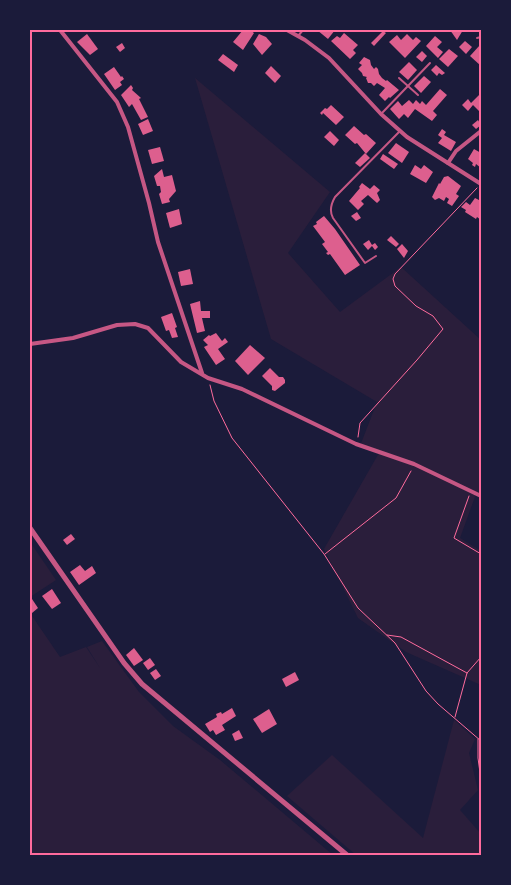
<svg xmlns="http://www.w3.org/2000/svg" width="511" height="885" viewBox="0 0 511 885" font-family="'Varela Round',sans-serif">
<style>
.green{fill:#2a1e3b}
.building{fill:#dd5f8e}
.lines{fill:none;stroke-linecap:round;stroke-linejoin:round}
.path{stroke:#ff6b9d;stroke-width:1}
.service{stroke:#c65784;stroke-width:2}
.minor{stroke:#c65784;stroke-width:4}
.tertiary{stroke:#c65784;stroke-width:5}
.neatline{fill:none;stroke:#ff6b9d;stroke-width:2}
</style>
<rect width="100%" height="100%" fill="#1b1b3a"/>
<g class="green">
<polygon points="195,78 330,192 288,253 340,312 401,267 481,340 481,496 476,494 460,538 481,551 481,685 406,652 358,618 324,549 379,453 360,446 377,402 271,339"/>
<polygon points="30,542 56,580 30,597"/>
<polygon points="30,613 60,657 86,647 100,668 87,647 102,641 139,692 173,726 220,760 333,855 30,855"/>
<polygon points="454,720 475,739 469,753 478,790 460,810 481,834 481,855 356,855 287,796 332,755 423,838"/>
</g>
<g class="building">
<polygon points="243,30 246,32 250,30 254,33 243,50 233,42"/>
<polygon points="317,30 335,30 328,39"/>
<polygon points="450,30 463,30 457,40"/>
<polygon points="383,31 386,33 374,46 371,43"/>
<polygon points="344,33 358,45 353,50 356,53 350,59 331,41 337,36 340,38"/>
<polygon points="87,34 98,49 90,55 77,42"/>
<polygon points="259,34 266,37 272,44 262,55 253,44"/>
<polygon points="407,34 413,40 416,37 421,41 405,58 389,42 397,35 401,40"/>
<polygon points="435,36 442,42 437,47 443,52 438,58 426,46"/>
<polygon points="465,41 472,47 466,54 459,47"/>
<polygon points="122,43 125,48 120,52 116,47"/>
<polygon points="480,45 481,46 481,66 470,56"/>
<polygon points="449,49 458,56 448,67 439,59"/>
<polygon points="422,51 427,56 422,62 416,57"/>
<polygon points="223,54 238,65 234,72 218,60"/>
<polygon points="364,57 370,60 371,65 374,69 376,67 378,69 379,74 382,78 386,81 387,80 399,90 390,98 389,97 385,101 379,95 385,88 377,83 374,86 371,83 368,83 366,78 367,77 363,76 362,73 358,69 362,65 359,63"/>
<polygon points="409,62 417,70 408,80 399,72"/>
<polygon points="436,65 445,73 442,75 439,73 437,76 431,70"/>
<polygon points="271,66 281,76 275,83 265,73"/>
<polygon points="114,67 121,77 122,76 124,79 120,82 122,85 115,90 104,74"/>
<polygon points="424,76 431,82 421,93 414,86"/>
<polygon points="131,85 133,88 132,90 141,98 139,99 148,117 141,120 132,104 129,107 121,95"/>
<polygon points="440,89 447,95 433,111 437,115 432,121 415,109 408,118 404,114 399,119 390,109 398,101 402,106 409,100 413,104 416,100 420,104 422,101 426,105"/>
<polygon points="481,93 481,113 473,105 468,111 462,105 468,99 471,103"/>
<polygon points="331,105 344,117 336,125 323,113 322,115 320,113 325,108 327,109"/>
<polygon points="148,119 153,131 143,135 138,124"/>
<polygon points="478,120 481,125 476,129 472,125"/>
<polygon points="354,126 364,135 366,134 376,143 366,154 357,143 355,144 345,135"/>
<polygon points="442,129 446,132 444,135 456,142 451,151 438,143 442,138 438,135"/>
<polygon points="330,131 339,140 334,146 324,137"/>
<polygon points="396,143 409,152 402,163 388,153"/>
<polygon points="160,147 164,161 152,164 148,150"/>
<polygon points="474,149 481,153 481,168 476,164 475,167 472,165 473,163 468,159"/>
<polygon points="365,153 370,158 360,167 355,163"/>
<polygon points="383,154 398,164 394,169 380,159"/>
<polygon points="415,165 421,169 424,165 433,172 426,183 410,174"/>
<polygon points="162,169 164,177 172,175 176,191 169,199 170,202 162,204 159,194 161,192 160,186 157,186 154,176"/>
<polygon points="448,176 461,186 456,194 459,196 452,206 447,203 449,199 446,197 444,201 439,198 435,200 432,197 439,183 440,184 444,177"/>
<polygon points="362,183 370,189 374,185 380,190 377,193 380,200 377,203 368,195 361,201 364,204 358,210 349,201 360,188 359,187"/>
<polygon points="475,198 481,201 481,220 477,217 476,219 465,212 466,210 461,207 466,202 470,205"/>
<polygon points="179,209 182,224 170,228 166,213"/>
<polygon points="357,212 361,218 356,221 351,216"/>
<polygon points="324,216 335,229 360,265 345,275 330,254 328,255 326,253 328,252 322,244 325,242 313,226 317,224 316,222"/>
<polygon points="391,236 399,244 396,247 387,240"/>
<polygon points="369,240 372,245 375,243 378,247 375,250 372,246 368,250 363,244"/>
<polygon points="402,244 408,251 404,258 397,249"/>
<polygon points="190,269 193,284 181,286 178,272"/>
<polygon points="200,301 201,311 210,311 210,318 202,318 205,331 197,333 190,304"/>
<polygon points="172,313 177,327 175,328 178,337 172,338 169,330 166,331 161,317"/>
<polygon points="216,333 222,341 225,338 228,342 218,349 225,359 216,365 204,347 208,345 203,340 209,335 210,336"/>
<polygon points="250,345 265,358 248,375 235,361"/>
<polygon points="270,368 279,377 283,377 285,380 285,383 275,391 272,390 272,386 262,376"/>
<polygon points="71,534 75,539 67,545 63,540"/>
<polygon points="80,565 85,571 92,566 96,573 79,585 70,572"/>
<polygon points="52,589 61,603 52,609 42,596"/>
<polygon points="30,596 38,608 32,613 30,611"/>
<polygon points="134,648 143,660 134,666 126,655"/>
<polygon points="150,658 155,665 148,670 143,663"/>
<polygon points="156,669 161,676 155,680 150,673"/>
<polygon points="295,672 299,680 286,687 282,679"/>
<polygon points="232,708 236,716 222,725 225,730 216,735 213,730 210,732 205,724 217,717 216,714 221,712 222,714"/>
<polygon points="269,709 277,724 262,733 253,719"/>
<polygon points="239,730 243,738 235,741 232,734"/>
</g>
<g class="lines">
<g class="path">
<polyline points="210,385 214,401 232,438 324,554 358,608 395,643 426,691 438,704 481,741"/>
<polyline points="358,437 360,423 417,360 443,329 433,316 416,306 395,286 393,279 395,274 477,188"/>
<polyline points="469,496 454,538 481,554"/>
<polyline points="325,554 396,498 411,471"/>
<polyline points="387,635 401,637 467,673"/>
<polyline points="455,717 467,673 481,657"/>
<polyline points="478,739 478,758 481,780"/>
</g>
<g class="service">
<polyline points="298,36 303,30"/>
<polyline points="477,38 481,37"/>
<polyline points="399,78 418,95"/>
<polyline points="382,113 430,63"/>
<path d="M376 256 365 263 333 218C329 211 331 204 335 197L400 131"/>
</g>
<g class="minor">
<polyline points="60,30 117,102 128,127 149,203 158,242 202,373"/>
<polyline points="287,30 305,40 329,58 381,114 407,137 481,184"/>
<polyline points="448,163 456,151 481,131"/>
<polyline points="30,344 73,338 117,325 135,324 148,328 181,362 208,378 242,389 356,444 414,464 481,496"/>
</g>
<polyline class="tertiary" points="30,528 124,663 142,684 347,855"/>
</g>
<rect width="511" height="885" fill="none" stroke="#1b1b3a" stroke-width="62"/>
<rect x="31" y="31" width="449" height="823" class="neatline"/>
</svg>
